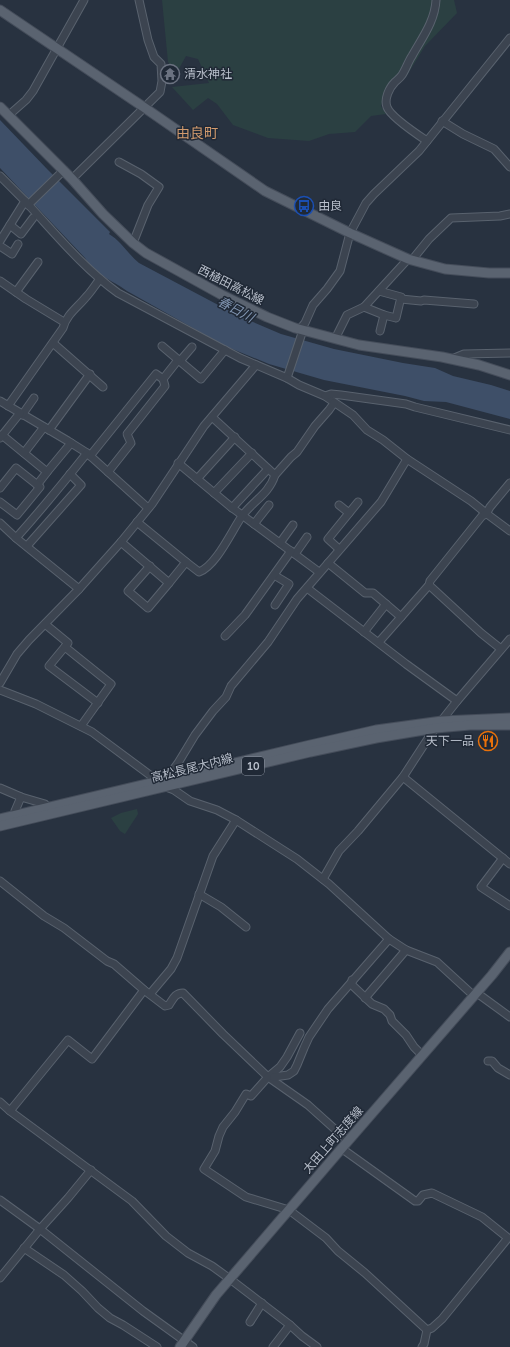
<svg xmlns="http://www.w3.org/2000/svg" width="510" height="1347" viewBox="0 0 510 1347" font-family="Mulish,'Noto Sans JP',sans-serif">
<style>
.green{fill:#2b4042}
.water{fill:#3e4f68}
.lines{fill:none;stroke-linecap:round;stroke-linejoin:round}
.minor-casing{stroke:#59626e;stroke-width:9}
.major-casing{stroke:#454d5a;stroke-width:11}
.minor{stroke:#3c4450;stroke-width:7}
.major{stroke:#5a6370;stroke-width:9}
.labels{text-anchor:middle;stroke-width:3;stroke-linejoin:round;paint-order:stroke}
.shield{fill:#202936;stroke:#8a929e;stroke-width:1}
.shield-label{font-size:11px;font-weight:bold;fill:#b8bfcb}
.poi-label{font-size:12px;fill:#b8bfcb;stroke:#202936;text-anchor:start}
.street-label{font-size:12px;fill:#b8bfcb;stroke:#202936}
.water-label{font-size:13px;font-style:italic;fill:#8195b1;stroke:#202936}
.quarter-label{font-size:14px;fill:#d19a6d;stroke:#202936}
</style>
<rect width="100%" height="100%" fill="#283240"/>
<g class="green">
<polygon points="162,0 454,0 457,13 425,46 406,77 387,90 381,106 386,114 371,116 355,132 329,134 309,141 268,138 233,125 217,104 208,98 193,110 172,87 209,83 198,59 186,56 176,74 168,62"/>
<polygon points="137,809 138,814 125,834 120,831 111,818 121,813"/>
</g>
<path class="water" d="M0 120 48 170 110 232 109 234C121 241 128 254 139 263L239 316 281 334 334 349 403 363 435 368 453 376 491 385 510 391V419L446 402 424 401 405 396 324 380 269 364 225 346 127 291C112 280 95 275 85 258L0 168Z"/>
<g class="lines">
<defs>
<g id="minor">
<polyline points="9,115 26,100 33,91 84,0"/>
<polyline points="442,121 463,134 494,149 510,167"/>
<path d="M427 141C418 135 390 116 387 107 384 99 389 88 395 82 397 80 400 78 402 75 406 69 408 62 412 56 422 38 435 21 436 0"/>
<polyline points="119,162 141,174 159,187 148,205 133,243"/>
<polyline points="0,176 25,201"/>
<polyline points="72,179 160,92 162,81 161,64 154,57 148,40 139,0"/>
<polyline points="28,205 64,170"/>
<polyline points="10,225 21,234 33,218"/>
<path d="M0 241 25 201C55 233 83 268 118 293L240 358 287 378 302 333 300 329 305 323 313 305 327 289 340 271 350 233 366 203 374 194 419 151 510 38"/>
<polyline points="0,246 12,254 18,244"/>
<polyline points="412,260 429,239 451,218 500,216 510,214"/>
<polyline points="0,281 26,299 64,322"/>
<polyline points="379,291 401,297 396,318 384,315"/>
<polyline points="16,292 38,262"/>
<polyline points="401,299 421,301 424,300 474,304"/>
<polyline points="364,307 408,259"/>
<polyline points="335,339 347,315 364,307 384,315 380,331"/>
<polyline points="53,343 103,387"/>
<polyline points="162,346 201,379 225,350"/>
<polyline points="452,359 464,354 510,353"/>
<polyline points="180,361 192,347"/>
<polyline points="287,378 299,385 325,396 353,415 367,430 383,440 407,459 471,501 487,514 510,531"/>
<polyline points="325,396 331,394 341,395 406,404 415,407 510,430"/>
<polyline points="0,401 68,441 87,453 148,508"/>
<path d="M8 406 63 328C66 315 78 307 86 297 91 292 95 285 100 279"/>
<polyline points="22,415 34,398"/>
<polyline points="49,430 90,374"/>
<polyline points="2,435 47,472 37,485"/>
<polyline points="0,438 20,413"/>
<polyline points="24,453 44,427"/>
<polyline points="90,456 156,374 163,379"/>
<polyline points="178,463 231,507 319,572"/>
<polyline points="47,472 71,443"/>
<polyline points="108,472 131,443 127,434 165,386 163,379 178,360"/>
<polyline points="275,475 291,457 297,452 315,426 329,410 334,403"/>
<polyline points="197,479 235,437"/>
<polyline points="0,488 16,468 40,487 17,515 0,502"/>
<polyline points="214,493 252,453"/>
<polyline points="339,505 349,513"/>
<polyline points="232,508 268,469"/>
<polyline points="0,523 16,538"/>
<polyline points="254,524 269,505"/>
<polyline points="121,542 169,583 186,562 137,522"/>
<polyline points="280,543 293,525"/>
<polyline points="27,546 81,485 70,474"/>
<polyline points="339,549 328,539 358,502"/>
<polyline points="295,554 307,537"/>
<path d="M186 562 199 572C216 566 231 532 242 516 253 501 269 494 275 475L212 417"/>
<polyline points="328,563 365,593 373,593 401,617 379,642"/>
<polyline points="150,566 128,591 148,608 169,583"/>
<polyline points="274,575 289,584 275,605"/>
<polyline points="429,585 430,581 482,516 486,514 490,507 510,483"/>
<polyline points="307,588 406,664 457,701"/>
<path d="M79 589 16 538C41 510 64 482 87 453"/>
<polyline points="401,617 429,585 481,633 501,649"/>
<polyline points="45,624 68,643 49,666 98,703"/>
<polyline points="364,632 386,604"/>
<polyline points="225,636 245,615 291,551"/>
<polyline points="65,647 111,684 81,726"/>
<polyline points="0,683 17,654 29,640 79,589 121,542 152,504 204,426 256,365"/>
<polyline points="0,690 36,704 92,732 166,787 174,790 190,801 217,810 236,820 297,859 329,884 389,939 406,950 437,962 474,996"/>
<polyline points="403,777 510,864"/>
<polyline points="171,778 170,774 178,763 195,735 213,711 226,697 231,686 268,642 297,599 381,502 407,459"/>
<polyline points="0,788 21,797 45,804 47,808"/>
<polyline points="15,815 15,811 21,797"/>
<polyline points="503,858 481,887 510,906"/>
<polyline points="323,879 339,851 358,831 403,777 431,734 457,701 510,639"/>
<path d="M0 881 44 916 64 928 107 961 114 964 144 990 165 1006 169 1005C173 999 175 993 183 993L223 1034 268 1077 308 1105 348 1141"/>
<polyline points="199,894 221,907 246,927"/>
<polyline points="352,980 352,985 372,1004 384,1009 390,1015 392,1021 406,1035 414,1047 422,1055"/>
<polyline points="477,993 510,1017"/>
<polyline points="150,994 171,969 177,958 213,856 236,820"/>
<polyline points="365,998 406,950"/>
<polyline points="300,1033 287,1057 280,1067 268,1077 251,1096 246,1094 235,1112 223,1127 219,1136 215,1151 204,1169 246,1197 289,1210 326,1238 338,1251 365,1273 427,1330"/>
<polyline points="488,1061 492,1061 498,1068 510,1075"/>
<polyline points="274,1077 288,1075 294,1071 297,1065 304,1048 309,1037 328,1009 389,939"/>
<polyline points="0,1102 10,1111 68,1040 92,1059 144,990"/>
<polyline points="10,1111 132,1201 166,1236 188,1253 212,1266 230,1279 290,1325 302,1336 317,1347"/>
<polyline points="341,1148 415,1201 418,1201 423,1195 432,1193 482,1217 508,1238 442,1319 432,1328 427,1330 424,1344 422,1347"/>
<polyline points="0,1200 40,1229 143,1311 193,1347"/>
<polyline points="24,1248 64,1275 82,1291 98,1308 110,1318 123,1325 157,1347"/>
<polyline points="0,1278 40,1229 68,1198 91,1170"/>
<polyline points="250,1322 262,1303"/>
<polyline points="273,1347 290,1325"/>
</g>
<g id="major">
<polyline points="0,10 145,108 265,191 350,233 408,259 445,269 489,273 510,273"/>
<polyline points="0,107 72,179 103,214 133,243 146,253 222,295 267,317 295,328 359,345 442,357 479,365 510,375"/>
<polyline points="0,819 306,746 376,730 442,721 510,718"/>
<polyline points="0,826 310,752 376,738 436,728 470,725 510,725"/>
<polyline points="180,1347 216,1295 348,1141 492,975 510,952"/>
</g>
</defs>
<use href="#minor" class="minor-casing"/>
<use href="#major" class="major-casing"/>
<use href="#minor" class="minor"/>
<use href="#major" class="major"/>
</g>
<defs>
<symbol id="temple-ring" viewBox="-11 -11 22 22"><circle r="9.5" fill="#202936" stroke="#6b7280" stroke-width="1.5"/><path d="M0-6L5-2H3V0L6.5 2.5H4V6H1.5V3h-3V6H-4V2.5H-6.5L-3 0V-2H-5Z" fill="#6b7280"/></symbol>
<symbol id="bus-ring" viewBox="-11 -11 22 22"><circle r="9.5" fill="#202936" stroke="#1a4fb4" stroke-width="1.5"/><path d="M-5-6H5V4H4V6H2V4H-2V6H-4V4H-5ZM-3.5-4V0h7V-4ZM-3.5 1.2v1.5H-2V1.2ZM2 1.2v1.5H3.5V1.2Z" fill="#1a4fb4"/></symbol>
<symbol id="restaurant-ring" viewBox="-11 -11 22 22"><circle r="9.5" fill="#202936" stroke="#e8710a" stroke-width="1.5"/><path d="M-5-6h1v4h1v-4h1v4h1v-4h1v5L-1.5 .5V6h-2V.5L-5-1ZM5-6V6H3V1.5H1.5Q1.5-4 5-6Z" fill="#e8710a"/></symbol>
</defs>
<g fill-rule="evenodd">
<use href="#temple-ring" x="159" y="63" width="22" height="22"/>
<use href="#bus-ring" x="293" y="195" width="22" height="22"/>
<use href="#restaurant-ring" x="477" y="730" width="22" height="22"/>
</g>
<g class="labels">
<rect class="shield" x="242" y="757" width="22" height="18" rx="3"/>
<g class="shield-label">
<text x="253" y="770">10</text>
</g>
<g class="poi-label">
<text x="184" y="78">清水神社</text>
<text x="318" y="210">由良</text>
<text x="474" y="745" text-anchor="end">天下一品</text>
</g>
<g class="street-label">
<text transform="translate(231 285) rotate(27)" y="4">西植田高松線</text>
<text transform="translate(192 768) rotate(-14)" y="4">高松長尾大内線</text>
<text transform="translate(333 1140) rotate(-49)" y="4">太田上町志度線</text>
</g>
<g class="water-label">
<text transform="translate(236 309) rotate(28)" y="5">春日川</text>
</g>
<g class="quarter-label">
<text x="197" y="138">由良町</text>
</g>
</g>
</svg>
